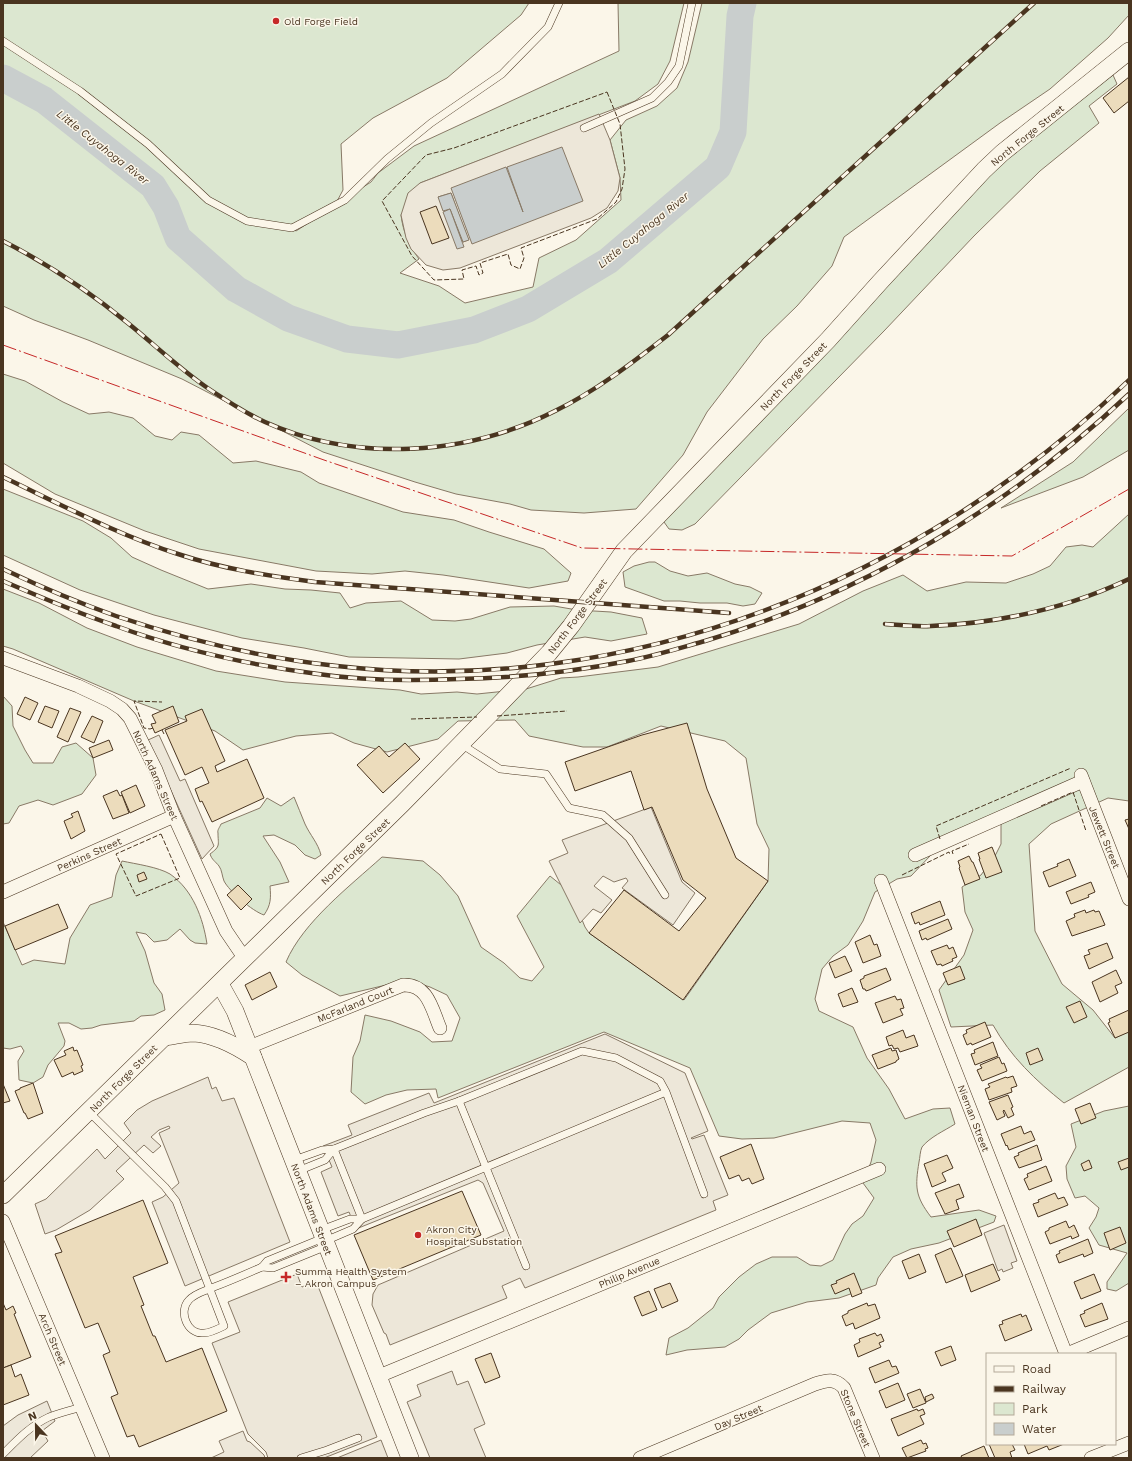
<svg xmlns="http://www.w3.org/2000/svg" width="1132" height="1461" viewBox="0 0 1132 1461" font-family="'Work Sans',sans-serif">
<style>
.green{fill:#dce7d0;stroke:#887966;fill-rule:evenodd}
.parking{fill:#ede7d9;stroke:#887966;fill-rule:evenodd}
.water{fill:#c9cecd;stroke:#887966}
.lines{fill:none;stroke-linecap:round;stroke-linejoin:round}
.river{stroke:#c9cecd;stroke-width:27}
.building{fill:#ecdcbc;stroke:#4a3520}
.service-casing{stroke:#4a3520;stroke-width:8}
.minor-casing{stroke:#4a3520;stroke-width:14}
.tertiary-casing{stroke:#4a3520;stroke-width:18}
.service{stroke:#fbf6e9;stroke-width:7}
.minor{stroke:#fbf6e9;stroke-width:13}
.tertiary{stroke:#fbf6e9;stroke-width:17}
.rail-casing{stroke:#4a3520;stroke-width:4.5}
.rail{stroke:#fbf6e9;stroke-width:3;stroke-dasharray:9;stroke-linecap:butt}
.fence{stroke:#4a3520;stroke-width:1;stroke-dasharray:5 2;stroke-linecap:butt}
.power{stroke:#c62828;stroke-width:1;stroke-dasharray:14 3 2 3;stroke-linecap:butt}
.poi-dot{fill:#c62828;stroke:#fbf6e9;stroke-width:1.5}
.labels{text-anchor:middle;stroke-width:3;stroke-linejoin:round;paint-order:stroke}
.poi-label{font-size:10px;fill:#4a3520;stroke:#fbf6e9;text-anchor:start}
.street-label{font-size:10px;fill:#4a3520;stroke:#fbf6e9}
.water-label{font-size:11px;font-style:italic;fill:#4a3520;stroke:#fbf6e9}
</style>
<rect width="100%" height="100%" fill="#fbf6e9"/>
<g class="green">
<path d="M3 3H529L521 15 447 78 373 118 341 144 343 190 335 205 371 182 378 173 414 146 619 51 618 3H684L670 61 658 84 635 101 420 183 401 215C403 232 409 245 419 259L400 273 439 286 465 303 533 287 539 258 576 240 621 200 620 178 610 140 626 120 657 106 677 88 688 62 702 3H1129V15L1108 38 1050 89 1000 123 844 237 832 266 797 306 763 339 707 412 683 455 636 509 584 513 531 510 510 504 456 494 415 482 323 452 182 379 88 340 34 320 3 306ZM333 207 296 231 292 228Z"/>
<polygon points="1113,75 1117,84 1089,106 1099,123 1040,171 974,236 884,331 695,524 682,530 669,529 664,522 668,513 952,212 1009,157 1086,94"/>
<polygon points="3,374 25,381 63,402 89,414 109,412 133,418 155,436 172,440 181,432 199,435 233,463 256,461 301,472 319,483 403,512 454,520 489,532 544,549 571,573 568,581 529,588 443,575 405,571 372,574 316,571 199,549 145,531 55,494 3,463"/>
<polygon points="1129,408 1129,450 1083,477 1001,508 1073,462"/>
<polygon points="3,489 83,521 111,538 132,557 161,570 208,589 251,584 285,589 311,590 340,593 350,608 366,603 401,601 432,620 455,621 471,619 510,607 554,606 577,610 611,612 642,618 647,634 611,641 585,637 537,645 507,653 459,659 349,657 304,648 242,638 154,615 80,590 3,555"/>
<path d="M1129 514V801L1108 798 1051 824 1029 844 1035 931 1062 984 1093 1010 1115 1038 1129 1031V1067L1064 1103C1035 1080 1011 1057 993 1025L951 1027 939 990 964 955 973 930 965 912 962 887 981 875 996 854 1001 844V824L991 816 950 835 911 876 897 879 875 892 863 921 848 945 833 956 822 969 815 999 819 1011 853 1027 867 1058 889 1089 905 1119 933 1109 950 1108 955 1124C944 1131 930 1137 922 1147 920 1151 920 1158 919 1162 915 1187 915 1196 931 1217L979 1210 996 1216 994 1222 939 1243 911 1249 893 1257 878 1278 876 1285 839 1298 807 1302 771 1313 748 1330 739 1339 725 1347 687 1350 666 1355 669 1338 688 1328 713 1308 719 1297 739 1277 756 1264 772 1257H797L810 1265 821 1266 833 1260 845 1234 852 1224 863 1216 874 1198 863 1183 871 1162 876 1140 870 1123 842 1121 774 1138 742 1139 719 1136 690 1068 604 1032 438 1098 436 1089 407 1090 386 1095 365 1104 351 1092 353 1057 360 1041 365 1015 391 1021 420 1032 432 1042 452 1041 460 1018 447 995 430 987 407 980 340 996 302 975 286 962C303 922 350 886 382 857L423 861 440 875 458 896 481 947 504 963 520 978 532 981 544 967 517 916 550 876 571 893 585 927 589 933 684 1000 768 881 769 849 757 824 746 758 725 741 661 726 607 747H583L529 736 515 720 458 721 438 739 387 752 354 743 332 733 296 736 243 750 215 731 134 701 13 649 3 646V589L39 603 87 628 137 647 216 671 285 682 400 690 421 694 457 692 477 694 526 689 561 678 578 677 658 667 799 624 863 591 903 575 927 591 966 582 1006 583 1033 574 1050 566 1066 547 1082 545 1093 547Z"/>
<polygon points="649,562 655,562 670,571 688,576 707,573 735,584 750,587 762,593 755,604 743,606 727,603 700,603 680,601 664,601 625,587 623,572 634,566"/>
<polygon points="3,696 12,706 13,726 25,750 33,763 53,763 62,747 76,743 93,758 96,775 82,794 53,805 38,800 19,806 9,823 3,824"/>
<path d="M294 797C298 806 301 815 305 824 310 835 318 843 321 855L315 859 305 855 295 845 274 835 263 836 280 862 289 882 270 886C271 898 271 905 264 915 252 911 229 891 224 881 222 876 222 870 219 866 215 861 212 860 210 854 221 846 218 845 218 833 217 830 220 827 221 824L260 808 267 798 281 806Z"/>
<path d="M122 861C136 864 158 867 170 874 193 890 203 918 207 944L195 943 190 940 180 929 167 940 154 942 146 934 136 932 145 951 154 983 162 994 165 1010 154 1015 141 1016 134 1021 101 1025 92 1028 81 1029 69 1023H58L65 1041 64 1046 48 1065 43 1077 33 1083 19 1080 18 1061 24 1051 21 1046 10 1049 3 1048V922L22 965 34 960 65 964 70 938 90 905 112 897 116 875Z"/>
<polygon points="1129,1106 1129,1283 1116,1291 1107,1289 1107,1282 1127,1253 1099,1245 1089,1228 1096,1217 1099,1208 1085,1196 1075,1198 1067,1179 1066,1166 1076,1147 1071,1124 1104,1111"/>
</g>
<g class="parking">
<path d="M599 114 610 140 620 178 618 191 607 208 591 218 460 268 443 270 426 265 411 249 406 238 401 215 408 193 420 183ZM451 193 468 240 463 242 450 208 438 197Z"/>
<polygon points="159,735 180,781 185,779 214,846 202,859 148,740"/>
<polygon points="651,807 682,882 695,893 673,925 622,888 628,881 626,878 614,882 603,876 594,886 612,900 601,913 593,909 580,923 549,861 568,853 562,840"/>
<polygon points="605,1034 685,1073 708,1131 691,1138 692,1139 704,1135 728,1195 713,1201 716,1210 525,1288 520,1278 502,1286 507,1298 390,1345 386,1334 384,1333 372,1305 373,1294 378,1285 504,1231 483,1183 478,1180 356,1229 349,1212 338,1216 321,1172 332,1167 323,1146 352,1135 348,1125 429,1093 434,1103"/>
<polygon points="208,1077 212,1089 216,1087 222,1101 234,1098 290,1242 185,1286 152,1202 163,1197 179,1183 159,1133 170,1128 169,1126 159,1130 151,1137 161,1146 153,1153 144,1145 116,1171 124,1179 90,1210 56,1230 45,1234 35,1204 46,1199 97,1149 105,1159 131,1133 124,1123 137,1110 152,1101"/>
<polygon points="1004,1225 1017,1261 1011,1263 1013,1268 1003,1272 1002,1269 998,1271 984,1233"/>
<polygon points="297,1274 302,1287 316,1281 377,1437 324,1458 268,1458 266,1452 248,1434 212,1343 240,1332 228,1302"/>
<polygon points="452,1371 457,1385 468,1381 485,1424 474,1429 486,1458 430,1458 407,1402 421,1396 417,1385"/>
<polygon points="47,1401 55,1421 42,1431 48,1441 30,1458 3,1458 3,1426 18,1415"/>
<polygon points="243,1431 247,1441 250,1442 264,1455 265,1458 211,1458 224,1452 219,1441"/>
<polygon points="381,1440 388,1458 337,1458"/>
</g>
<g class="water">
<polygon points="562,147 583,201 472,244 451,188 506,167 523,212 507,167"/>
<polygon points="451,193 469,240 463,242 450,209 443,211 438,197"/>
<polygon points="450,209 464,247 457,249 443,212"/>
</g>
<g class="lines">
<polyline class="river" points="3,78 44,100 153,186 166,207 178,238 236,289 288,318 347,339 398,345 474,330 528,309 608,261 718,167 733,132 740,16 743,3"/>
</g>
<g class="building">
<polygon points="1129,77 1129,101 1114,113 1103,98"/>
<polygon points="436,206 449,238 432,244 420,212"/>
<polygon points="25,697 38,703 30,720 17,714"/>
<polygon points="45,706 59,711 52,728 38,722"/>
<polygon points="173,706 179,722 155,733 151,724 156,723 152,715"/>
<polygon points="70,708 81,712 68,742 57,737"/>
<polygon points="202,709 225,761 215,766 217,772 247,759 264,798 212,822 202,801 200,802 195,789 209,783 202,767 185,775 165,730 187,721 185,716"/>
<polygon points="92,716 103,721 94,743 81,737"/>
<polygon points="687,723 707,789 736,858 768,881 683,1000 589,933 624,890 679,931 706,898 683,880 652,807 644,810 631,771 575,791 565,762 642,735"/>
<polygon points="109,740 113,750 93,758 89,748"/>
<polygon points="405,743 420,759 383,793 357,765 379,746 389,757"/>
<polygon points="136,785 145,806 130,813 121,792"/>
<polygon points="117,790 120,796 122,795 129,813 113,819 103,796"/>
<polygon points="78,811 85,831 71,839 64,821 73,817 71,814"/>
<polygon points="1129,819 1129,829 1125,820"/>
<polygon points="992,847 1002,872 986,878 979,859 980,859 978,853"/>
<polygon points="969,856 972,862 973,862 980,879 965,885 959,868 960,867 958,861"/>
<polygon points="1069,859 1076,876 1049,887 1043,872 1058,866 1057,864"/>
<polygon points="144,872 147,879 139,882 137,875"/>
<polygon points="1091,882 1095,892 1088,895 1089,897 1071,904 1066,892"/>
<polygon points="238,885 252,899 241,910 227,895"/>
<polygon points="940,901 945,915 920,925 919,922 915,924 911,913"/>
<polygon points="58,904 68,928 15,950 5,926"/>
<polygon points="1085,910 1086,913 1094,910 1095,912 1099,911 1105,925 1072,936 1066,921 1075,917 1074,914"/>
<polygon points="948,919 952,929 927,940 926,938 922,940 919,931"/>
<polygon points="870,935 874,945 877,944 881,956 863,963 855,942"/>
<polygon points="1107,943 1113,958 1089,969 1084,956 1090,954 1088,950"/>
<polygon points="947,945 949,949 953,947 957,957 952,959 953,961 942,966 941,964 937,965 931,951"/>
<polygon points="845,956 852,971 835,978 829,963"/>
<polygon points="960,966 965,979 948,985 943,973"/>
<polygon points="886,968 891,980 869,990 866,991 865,989 863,989 860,980 864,978 864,976"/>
<polygon points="1116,970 1122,983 1115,986 1118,993 1100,1002 1092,982"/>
<polygon points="270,972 277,987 252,1000 245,985"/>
<polygon points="852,988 858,1002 843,1007 838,994"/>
<polygon points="895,996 897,1000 901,999 904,1008 900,1009 903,1015 883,1023 875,1003"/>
<polygon points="1080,1001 1087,1017 1074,1023 1066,1007"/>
<polygon points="1129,1010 1129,1032 1115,1038 1108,1023 1110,1022 1109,1019"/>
<polygon points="985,1022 991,1037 972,1045 971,1043 967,1045 963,1035 967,1033 966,1030"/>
<polygon points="903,1030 906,1038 914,1035 918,1046 900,1052 898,1048 894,1049 892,1045 889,1046 886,1037"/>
<polygon points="993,1042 998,1056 975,1065 971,1054 975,1053 974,1050"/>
<polygon points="73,1047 74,1051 77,1050 83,1065 81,1066 83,1071 74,1075 73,1072 62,1077 54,1060 66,1055 64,1051"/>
<polygon points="891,1048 892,1051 896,1050 899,1059 896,1061 896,1062 878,1069 872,1055"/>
<polygon points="1038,1048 1043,1060 1030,1065 1026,1053"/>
<polygon points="999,1057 1002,1064 1004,1063 1007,1071 982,1081 977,1070 982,1068 980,1065"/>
<polygon points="1013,1076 1017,1086 1011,1088 1012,1092 989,1100 985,1089 990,1087 988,1084 1006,1077 1007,1078"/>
<polygon points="33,1083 43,1113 28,1119 25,1113 24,1113 15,1091 20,1089 20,1088"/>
<polygon points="3,1084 10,1101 3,1103"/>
<polygon points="1008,1095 1013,1107 1011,1108 1014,1115 1008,1118 1004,1110 1003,1111 1005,1116 997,1120 989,1102"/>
<polygon points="1090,1103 1096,1118 1081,1124 1075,1109"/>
<polygon points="1021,1126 1024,1134 1031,1131 1035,1140 1009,1150 1007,1145 1006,1146 1001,1134"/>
<polygon points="751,1144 764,1179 752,1184 749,1178 742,1181 739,1175 729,1179 720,1157"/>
<polygon points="1037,1145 1042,1160 1019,1168 1014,1157 1019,1155 1018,1153"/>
<polygon points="947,1155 953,1168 942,1173 946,1181 932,1187 924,1164"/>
<polygon points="1129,1158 1129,1167 1121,1170 1118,1162"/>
<polygon points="1089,1160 1092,1168 1084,1171 1081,1164"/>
<polygon points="1046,1166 1052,1181 1029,1190 1024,1179 1028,1177 1027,1174"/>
<polygon points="959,1184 964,1197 956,1200 959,1209 945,1214 935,1193"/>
<polygon points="462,1191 481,1235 373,1280 354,1235"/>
<polygon points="1055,1193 1058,1199 1064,1197 1068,1205 1038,1217 1033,1204 1039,1202 1038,1200"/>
<polygon points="143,1200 168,1263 133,1277 144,1305 141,1306 153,1336 155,1336 166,1362 202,1348 227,1411 139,1447 134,1435 127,1437 111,1397 118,1394 103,1355 110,1352 98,1323 85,1328 55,1254 62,1252 55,1236"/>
<polygon points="976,1219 982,1235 954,1247 947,1231"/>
<polygon points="1066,1221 1069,1228 1074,1225 1079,1236 1072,1239 1071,1236 1050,1244 1045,1232 1049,1230 1049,1228"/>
<polygon points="1120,1227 1126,1243 1110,1250 1104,1233"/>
<polygon points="1088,1239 1093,1253 1084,1257 1083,1254 1059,1263 1056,1255 1060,1253 1059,1251"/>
<polygon points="951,1248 963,1276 946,1283 935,1255"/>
<polygon points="919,1254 926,1272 909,1279 902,1261"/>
<polygon points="993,1264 1000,1280 971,1292 965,1275"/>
<polygon points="854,1273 862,1293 852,1297 849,1288 835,1294 831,1285 837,1283 836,1281"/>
<polygon points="1094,1274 1101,1291 1081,1299 1074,1282"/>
<polygon points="670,1283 678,1301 662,1308 654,1289"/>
<polygon points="649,1291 657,1310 642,1316 634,1297"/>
<polygon points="3,1303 6,1310 13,1306 16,1313 14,1314 31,1357 3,1368"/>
<polygon points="867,1303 868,1306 875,1304 880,1318 855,1329 853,1323 846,1326 842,1316 848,1313 848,1311"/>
<polygon points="1102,1303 1108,1319 1085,1327 1080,1315 1085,1313 1084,1311"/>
<polygon points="1021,1314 1022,1317 1026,1315 1032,1330 1005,1341 999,1325 1003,1324 1002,1321"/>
<polygon points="875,1333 877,1336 881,1334 884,1341 879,1343 881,1347 858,1357 854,1345 860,1342 859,1339"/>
<polygon points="951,1346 956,1360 941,1366 935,1352"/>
<polygon points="491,1353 500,1377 485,1383 475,1359"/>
<polygon points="889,1360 892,1367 896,1366 899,1373 875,1383 869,1368"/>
<polygon points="11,1365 15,1377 21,1374 29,1395 3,1405 3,1368"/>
<polygon points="898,1383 905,1400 886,1408 879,1391"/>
<polygon points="920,1389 926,1403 913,1408 907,1394"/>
<polygon points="932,1394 934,1398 926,1402 925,1397"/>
<polygon points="917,1409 918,1411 923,1409 925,1414 920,1416 924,1424 898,1436 891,1419"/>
<polygon points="921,1440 923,1444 926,1443 928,1448 925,1449 926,1451 907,1458 902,1448"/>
<polygon points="989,1444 1012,1444 1015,1450 1010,1452 1012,1458 995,1458"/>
<polygon points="1024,1444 1064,1444 1049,1450 1047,1446 1028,1454"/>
<polygon points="984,1446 989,1458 962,1458 961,1456"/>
</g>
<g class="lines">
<defs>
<g id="service">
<polyline points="3,41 80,91 148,144 208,200 247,221 292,228 345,200 387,159 431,123 502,74 548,27 559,3"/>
<polyline points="584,128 652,98 668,82 679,66 692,3"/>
<polyline points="461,744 500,769 546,774 569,808 603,815 629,838 665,895"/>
<polyline points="666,1092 362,1219 334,1149 424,1113 459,1101 582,1051 616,1058 660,1081 666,1092 704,1194"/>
<polyline points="459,1101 526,1266"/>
<path d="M89 1112 165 1187 176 1201 224 1326C218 1329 210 1333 204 1333 187 1335 178 1311 189 1300 195 1293 205 1291 214 1287 230 1281 246 1274 262 1267L267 1261 323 1238"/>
<polyline points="294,1160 322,1150 334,1149 325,1160 298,1171"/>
<polyline points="321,1230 350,1219 362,1219 353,1229 325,1241"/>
<polyline points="262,1267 273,1268 327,1246"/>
<path d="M3 1454C17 1440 30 1426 49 1417 59 1413 71 1410 82 1407"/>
<polyline points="301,1458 327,1450 358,1438"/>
</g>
<g id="minor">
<polyline points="3,658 78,686 110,701 122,709 130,718 156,770 174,816 226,931 245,959"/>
<polyline points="1081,775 1129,899"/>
<polyline points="915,855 1083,781"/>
<polyline points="881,881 1066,1354"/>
<polyline points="3,892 174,816"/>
<path d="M249 1047 403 985C428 984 432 1009 440 1028"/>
<polyline points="3,1221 103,1458"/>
<polyline points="1067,1354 1129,1328"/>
<polyline points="379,1376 879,1169"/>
<path d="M640 1458 815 1384C827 1380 835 1378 844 1388L873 1458"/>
<polyline points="1091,1458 1129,1443"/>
</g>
<g id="tertiary">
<polyline points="220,984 235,1011 410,1458"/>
<path d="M165 1037C174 1036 184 1033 193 1033 215 1034 235 1045 253 1057"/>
<polyline points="3,1195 402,804 496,708 549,653 571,626 624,551 828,340 880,282 984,170 1002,153 1129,51"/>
</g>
</defs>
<use href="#service" class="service-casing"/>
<use href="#minor" class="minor-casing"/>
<use href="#tertiary" class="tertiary-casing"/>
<use href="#service" class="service"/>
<use href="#minor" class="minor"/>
<use href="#tertiary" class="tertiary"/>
<defs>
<g id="rail">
<path d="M3 241C48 264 90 292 129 324 156 346 181 370 209 389 227 401 245 413 265 422 356 463 466 456 555 411 596 391 632 363 668 335L1034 3"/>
<path d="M3 477C60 504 118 535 178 554 223 569 269 576 315 582L729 613"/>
<path d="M3 569C39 586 79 603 116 616 187 640 262 658 337 666 628 699 920 581 1129 380"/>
<path d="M3 581C40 597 78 613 116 626 181 650 250 665 318 674 365 681 412 681 458 679 516 678 572 672 628 661 654 656 680 648 705 641 863 594 1009 507 1129 394"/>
<path d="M885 624C900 625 916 627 931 626 999 623 1068 608 1129 579"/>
</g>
</defs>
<use href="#rail" class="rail-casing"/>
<use href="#rail" class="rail"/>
<g class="fence">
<polygon points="607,92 620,124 625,169 622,189 616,202 597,219 521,248 524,258 520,269 511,265 508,254 480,263 483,273 479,275 476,266 462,270 464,279 434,280 412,256 382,201 426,155 454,148"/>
<polyline points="497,716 567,711"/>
<polyline points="411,719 477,717"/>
<polyline points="153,728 150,729 144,728 134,701 162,702"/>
<polyline points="162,730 164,734"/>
<polyline points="1041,806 1073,792 1086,831"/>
<polygon points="161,834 180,878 136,896 116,854"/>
<polyline points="940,839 936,826 1071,768"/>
<polyline points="953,854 952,851 969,844"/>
<polyline points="902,875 949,852 950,855"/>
</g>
<polyline class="power" points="3,345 324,460 582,548 1012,556 1129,489"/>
</g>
<g class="poi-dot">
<circle cx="276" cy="21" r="4"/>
<circle cx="418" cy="1235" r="4"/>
<path d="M284 1271h4v4h4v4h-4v4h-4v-4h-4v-4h4z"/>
</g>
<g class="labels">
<g class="poi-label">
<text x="284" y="25">Old Forge Field</text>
<text x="426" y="1233">Akron City<tspan x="426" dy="12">Hospital Substation</tspan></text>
<text x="295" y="1275">Summa Health System<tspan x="295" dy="12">– Akron Campus</tspan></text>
</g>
<g class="street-label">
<text transform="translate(1027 135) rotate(-39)" y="4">North Forge Street</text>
<text transform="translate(793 376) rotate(-46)" y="4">North Forge Street</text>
<text transform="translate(577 616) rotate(-53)" y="4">North Forge Street</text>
<text transform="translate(156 775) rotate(66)" y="4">North Adams Street</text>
<text transform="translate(1105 837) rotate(68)" y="4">Jewett Street</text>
<text transform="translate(355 851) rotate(-44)" y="4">North Forge Street</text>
<text transform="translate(89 854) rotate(-24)" y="4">Perkins Street</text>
<text transform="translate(355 1004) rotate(-22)" y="4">McFarland Court</text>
<text transform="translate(123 1078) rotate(-45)" y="4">North Forge Street</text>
<text transform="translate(974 1118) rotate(69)" y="4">Nieman Street</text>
<text transform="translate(312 1209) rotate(69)" y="4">North Adams Street</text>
<text transform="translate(629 1272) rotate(-23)" y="4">Philip Avenue</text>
<text transform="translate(53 1339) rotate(67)" y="4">Arch Street</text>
<text transform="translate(738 1417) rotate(-23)" y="4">Day Street</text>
<text transform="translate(856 1418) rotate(67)" y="4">Stone Street</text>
</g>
<g class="water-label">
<text transform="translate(103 147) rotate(38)" y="4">Little Cuyahoga River</text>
<text transform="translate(643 230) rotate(-39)" y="4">Little Cuyahoga River</text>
</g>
</g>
<rect width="1132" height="1461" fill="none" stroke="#4a3520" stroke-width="8"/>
<rect x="986" y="1353" width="130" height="92" fill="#fbf6e9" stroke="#b4a999"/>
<rect x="994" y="1366" width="20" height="6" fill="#fbf6e9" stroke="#b4a999"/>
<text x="1022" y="1373" font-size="12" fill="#4a3520">Road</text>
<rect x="994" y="1386" width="20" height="6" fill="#4a3520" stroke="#b4a999"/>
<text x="1022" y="1393" font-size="12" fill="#4a3520">Railway</text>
<rect x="994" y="1403" width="20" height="12" fill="#dce7d0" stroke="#b4a999"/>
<text x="1022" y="1413" font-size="12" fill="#4a3520">Park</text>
<rect x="994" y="1423" width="20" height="12" fill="#c9cecd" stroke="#b4a999"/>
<text x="1022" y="1433" font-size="12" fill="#4a3520">Water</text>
<g transform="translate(36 1425) rotate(338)" stroke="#fbf6e9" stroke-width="3" paint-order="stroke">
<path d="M0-3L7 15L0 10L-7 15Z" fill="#4a3520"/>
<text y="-6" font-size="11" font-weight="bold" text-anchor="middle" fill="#4a3520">N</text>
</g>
</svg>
